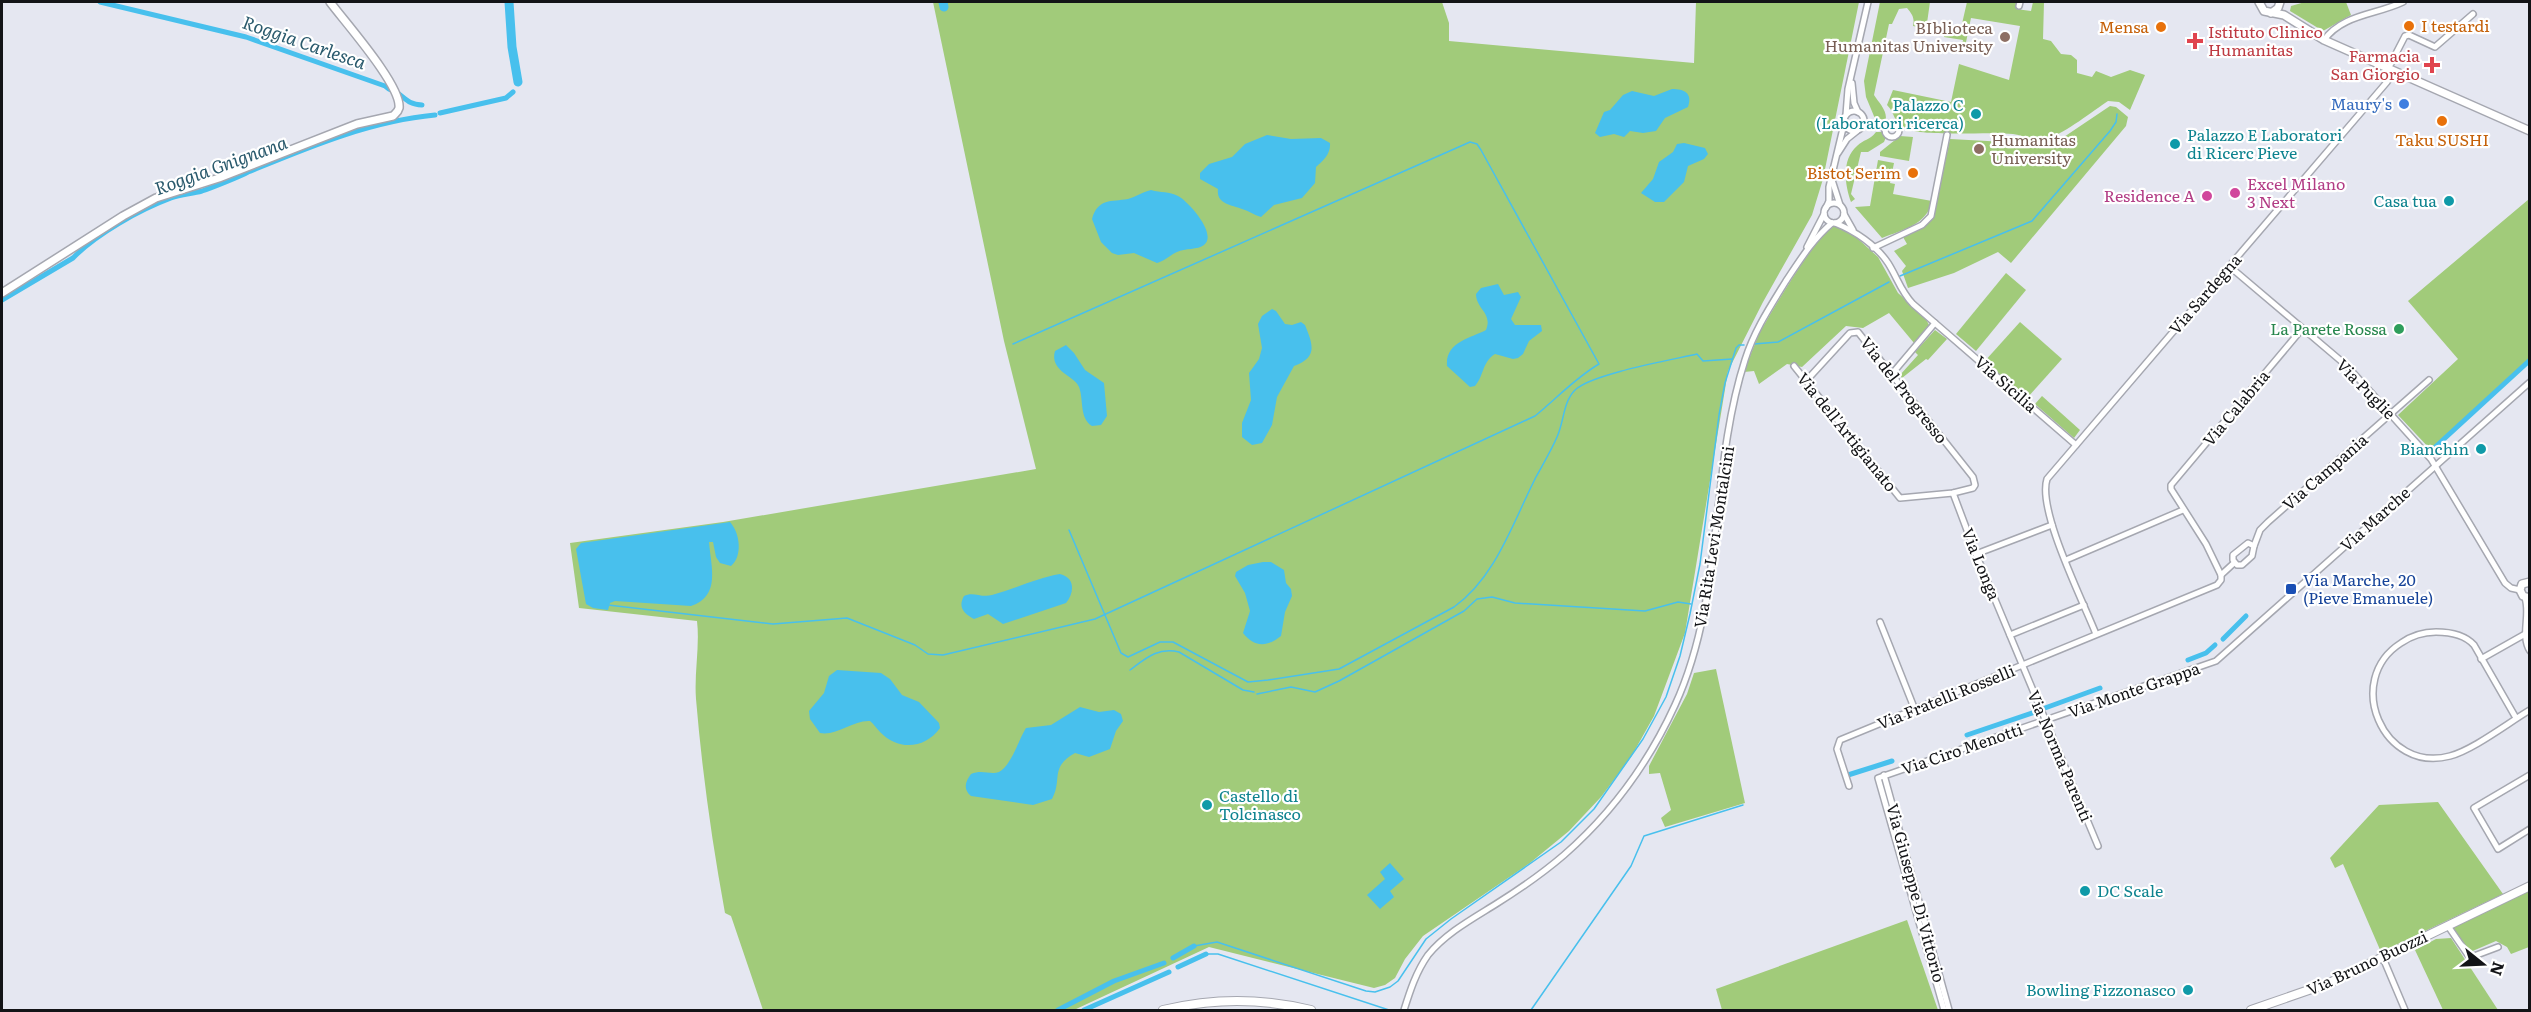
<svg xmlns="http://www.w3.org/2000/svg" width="2531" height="1012" viewBox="0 0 2531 1012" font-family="Literata,serif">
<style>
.green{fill:#a1cb7a}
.water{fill:#48c0ed}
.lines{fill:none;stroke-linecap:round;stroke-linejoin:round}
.stream{stroke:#48c0ed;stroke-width:1.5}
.canal{stroke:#48c0ed;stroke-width:5}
.river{stroke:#48c0ed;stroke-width:9}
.minor-casing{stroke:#a5a7b0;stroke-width:8}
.tertiary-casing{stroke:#a5a7b0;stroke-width:10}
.secondary-casing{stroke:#a5a7b0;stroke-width:10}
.minor{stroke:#fff;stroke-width:5}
.tertiary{stroke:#fff;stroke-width:7}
.secondary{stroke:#fff;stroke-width:8}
.food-dot{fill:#e8710a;stroke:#fff;stroke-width:2}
.education-dot{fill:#8d6e63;stroke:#fff;stroke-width:2}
.health-dot{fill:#e0444e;stroke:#fff;stroke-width:2}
.shop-dot{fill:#3f7fe0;stroke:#fff;stroke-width:2}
.culture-dot{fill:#0f9aa8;stroke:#fff;stroke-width:2}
.hotel-dot{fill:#d1479c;stroke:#fff;stroke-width:2}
.leisure-dot{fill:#2e9e5b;stroke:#fff;stroke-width:2}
.transit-dot{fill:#1a4fb4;stroke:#fff;stroke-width:2}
.labels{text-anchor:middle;stroke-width:4.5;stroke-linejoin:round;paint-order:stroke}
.food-label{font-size:16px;fill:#c56008;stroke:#fff;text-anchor:end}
.education-label{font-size:16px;fill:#785e54;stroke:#fff;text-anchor:end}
.health-label{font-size:16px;fill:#be3a42;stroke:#fff;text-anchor:start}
.shop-label{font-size:16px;fill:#366cbe;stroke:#fff;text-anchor:end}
.culture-label{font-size:16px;fill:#0d838f;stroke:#fff;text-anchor:end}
.hotel-label{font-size:16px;fill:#b23c85;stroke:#fff;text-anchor:start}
.street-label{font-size:16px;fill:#131417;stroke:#fff}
.leisure-label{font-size:16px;fill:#27864d;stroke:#fff;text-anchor:end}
.transit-label{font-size:16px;fill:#164399;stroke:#fff;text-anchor:start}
.water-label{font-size:18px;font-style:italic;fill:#29596c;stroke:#fff}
</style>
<rect width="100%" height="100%" fill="#e5e7f1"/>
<g class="green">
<path d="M933 2H1442L1449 23V41L1694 63 1696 2H1859L1823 179 1812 215 1763 302 1728 371 1685 633 1654 716 1631 757 1601 797 1569 831 1530 863 1423 936 1405 959 1395 978 1385 985 1374 988 1209 947 1074 1010H763L731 916 725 913C712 842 702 771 696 699 694 673 700 646 697 621L579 608 570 543 723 522 1036 469 1004 341Z"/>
<path d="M1880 2H1930L1927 23 1958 29 1961 28 1967 2H2017L2016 9 2031 11 2033 2H2044L2043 39 2051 41 2061 54 2071 55 2077 60V73L2092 77 2096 71 2111 77 2130 70 2145 75 2130 110 2119 102 2108 101C2093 111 2065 133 2049 138 2037 142 2025 136 2013 134 1988 131 1920 138 1902 127 1894 122 1895 113 1887 105L1893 90 1951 102 1959 64 2009 80 2020 26 1971 18 1965 47 1962 46 1963 40 1944 37V31L1913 26C1915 18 1912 14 1907 8L1899 9 1892 24H1889L1874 95C1879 103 1889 112 1885 122L1876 121 1866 97 1864 81Z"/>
<polygon points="2305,2 2346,2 2351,15 2323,31 2290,11 2291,6"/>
<polygon points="2110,106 2116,107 2128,117 2126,126 2011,263 1998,252 1954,273 1908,288 1902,271 1906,266 1894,251 1907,244 1903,237 1922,228 1933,219 1950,139 2045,144 2055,143"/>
<path d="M1876 132H1883L1886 137 1884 142 1868 152H1861L1851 194 1855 199 1851 202C1845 185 1841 160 1857 146 1864 139 1869 141 1876 132Z"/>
<polygon points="1900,136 1913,137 1909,161 1880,156 1880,152"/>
<path d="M1878 160 1894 163 1890 183 1895 184 1893 194 1932 201C1927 225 1902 230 1882 238L1855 207 1870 206Z"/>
<polygon points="2529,199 2529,360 2431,450 2398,415 2458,359 2408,301"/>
<path d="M1835 226 1856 237 1878 257 1898 293 1925 317 1929 325 1914 343 1889 313 1863 328 1846 326 1802 367 1787 364 1759 384 1754 371 1744 372C1749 359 1754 345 1760 332 1770 314 1819 230 1835 226Z"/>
<polygon points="2006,273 2026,290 1976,351 1956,334"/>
<polygon points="2020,322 2062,359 2028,397 1984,362"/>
<polygon points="1935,330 1947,339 1928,360 1926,359 1902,378 1900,375 1918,355 1915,352"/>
<polygon points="2042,396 2080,430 2074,438 2035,404"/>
<polygon points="1716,669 1745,803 1665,827 1661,818 1671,810 1660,773 1649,774 1649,766 1687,694 1694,673"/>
<polygon points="2438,802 2503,894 2381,952 2343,864 2335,868 2330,858 2379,805"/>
<polygon points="2529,890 2529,947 2511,954 2507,947 2496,941 2468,953 2452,928"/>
<polygon points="1907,920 1938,1010 1722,1010 1716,989"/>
<polygon points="2451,938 2498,1010 2443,1010 2415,950 2436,939"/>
</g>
<g class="water">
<path d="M1672 89C1684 89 1693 93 1688 107L1665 118 1656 131 1643 133 1630 131 1624 137 1614 134 1600 137 1595 133 1604 112 1610 110 1623 95 1632 91 1654 96Z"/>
<path d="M1267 135 1291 139 1321 138 1330 143C1331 154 1323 161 1316 167L1315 183 1302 198 1274 205 1261 217C1254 215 1249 211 1242 209 1231 205 1216 204 1218 189L1200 179V173L1209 164 1232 157 1245 144Z"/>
<polygon points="1684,143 1705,148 1708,154 1704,159 1688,166 1684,182 1664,202 1655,202 1641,193 1653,179 1659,162 1673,152 1677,144"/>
<path d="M1151 190C1161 193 1169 191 1178 196 1188 201 1218 234 1204 245 1198 250 1185 248 1177 252 1170 255 1165 261 1157 263L1134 253 1118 255 1112 253 1101 242 1092 219C1098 198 1111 202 1128 199 1136 197 1142 192 1151 190Z"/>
<path d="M1498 284 1504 295 1518 292 1521 297 1511 319 1515 325H1541L1542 331 1529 341 1523 354 1518 358 1513 359 1495 354C1482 362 1484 376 1475 386L1470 387 1447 366C1445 342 1471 338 1486 330 1493 313 1476 309 1476 294L1481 288Z"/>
<path d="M1272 309 1276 311 1285 324 1292 325 1301 322 1305 325C1313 345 1318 357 1294 366L1277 397 1272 425 1262 443 1252 445 1242 437V423L1251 400 1249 373 1259 359 1262 348 1258 324 1262 316Z"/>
<path d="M1066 345 1074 353 1085 370 1104 383 1107 416 1101 425 1092 426C1079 418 1084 400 1079 387 1075 376 1049 371 1055 351Z"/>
<path d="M730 522C740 533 743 556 731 566L720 563 716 557 713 542H709C711 567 721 596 691 606L615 601 610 603 608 610 593 608 586 604 576 549 581 543Z"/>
<path d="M1263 562H1271L1284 570 1286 583 1291 589 1292 596 1285 612 1281 636C1267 647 1255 648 1243 633L1250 611 1245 593 1235 576 1236 572 1248 565Z"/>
<path d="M1060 574C1076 578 1074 593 1066 603L1003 624 988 614 974 619C963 613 958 607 964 596 973 591 981 598 992 595 1015 589 1036 578 1060 574Z"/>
<path d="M837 670 881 673 890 679 902 695 919 702 939 723 940 728C925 749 898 751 880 732 876 728 874 724 870 721 853 720 837 736 820 733L810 719 809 711 824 693 829 676Z"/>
<path d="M1080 707 1099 712 1114 710 1121 714 1123 721 1116 731 1110 749 1089 757 1075 753C1049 768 1063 779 1052 799L1033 805 971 796C963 789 965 782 971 774 982 769 990 775 999 772 1011 766 1019 739 1026 728L1051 725Z"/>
<polygon points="1390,863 1404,879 1390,891 1394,897 1380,909 1367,895 1385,879 1380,872"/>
</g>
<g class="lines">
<g class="stream">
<polyline points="1900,276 2032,221 2110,131 2116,122 2117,114"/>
<polyline points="1754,344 1778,342 1889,282"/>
<path d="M1069 530 1121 653 1128 657 1160 642H1173L1248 682 1268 680 1339 669 1454 607C1496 577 1513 522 1536 477 1543 464 1551 451 1557 437 1564 422 1563 402 1575 390 1591 374 1671 360 1697 354L1703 361 1732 359"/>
<path d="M608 605 773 624 847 618 915 645 928 654 943 655 1095 619 1535 416C1556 399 1575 378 1599 364L1481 150 1477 144 1470 142 1013 344"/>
<path d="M1130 670C1146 658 1158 647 1179 652L1243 690 1254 692"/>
<polyline points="1257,694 1291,687 1315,692 1339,681 1464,611 1477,599 1492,597 1515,603 1645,611 1678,602 1691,604"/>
<polyline points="1194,946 1217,942 1366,991 1375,992 1390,987 1398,981 1426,939 1451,919 1561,842 1594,809 1643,739 1666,697 1680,656 1690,614 1700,564 1719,415 1725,383 1736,348 1739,345 1744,345"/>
<polyline points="1206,954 1218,954 1389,1010"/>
<polyline points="1531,1010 1631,866 1644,836 1743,805"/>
</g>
<g class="canal">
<path d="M100 2 246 37 385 86C390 91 394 91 399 94 408 101 410 104 422 105"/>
<polyline points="440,113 506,98 513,92"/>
<path d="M2 300 73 258C96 234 139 210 171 198 181 194 191 194 202 191 211 188 241 176 248 172 309 147 370 121 435 115"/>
<polyline points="2432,450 2530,360"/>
<polyline points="2223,639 2246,616"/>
<polyline points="2188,660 2206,653 2215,645"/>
<polyline points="2045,708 2100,688"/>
<polyline points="1967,735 2038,711"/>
<polyline points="1848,775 1892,761"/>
<polyline points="1173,958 1194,946"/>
<polyline points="1178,967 1206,954"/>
<polyline points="1058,1010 1114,981 1164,963"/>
<polyline points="1084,1010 1169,972"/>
</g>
<g class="river">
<polyline points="509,2 512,47 518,82"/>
<polyline points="943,2 944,7"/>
</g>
<defs>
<g id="minor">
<polyline points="2019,6 2020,2"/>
<path d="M2324 40C2343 14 2376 15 2403 2"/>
<polyline points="2388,69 2405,36 2409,35 2435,47 2473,14"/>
<polyline points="1852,83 1854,103 1858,112"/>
<circle cx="1854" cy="121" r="10"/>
<polyline points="1846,115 1848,89 1868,2"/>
<circle cx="1892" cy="130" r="7"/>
<polyline points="1863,124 1886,128"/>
<polyline points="1838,153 1847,139 1857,131"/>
<polyline points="1832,180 1840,205"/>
<circle cx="1834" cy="213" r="10"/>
<polyline points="1826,208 1829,201 1829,187 1844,124"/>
<polyline points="1844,214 1853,230"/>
<path d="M1835 223C1855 231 1876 245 1888 263 1897 277 1901 292 1913 304L2076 445"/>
<polyline points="1807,247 1824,214"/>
<polyline points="1873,248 1922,225 1931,216 1947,135"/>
<polyline points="2229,266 2347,366 2431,459 2505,583 2511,588 2520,590"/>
<polyline points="1794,366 1806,381 1900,498 1953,493 1973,488 1975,485 1973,477 1858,332 1850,333 1806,381"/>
<polyline points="1891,375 1935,323"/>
<polyline points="1953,493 1976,554 2098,846"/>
<polygon points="2248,543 2254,546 2252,556 2242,565 2237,565 2233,560 2233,555"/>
<polyline points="2254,546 2260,530 2268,522 2429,380"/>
<polyline points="1976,554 2052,525"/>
<polyline points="2066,560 2183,510"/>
<polyline points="2221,575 2234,563"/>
<path d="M2525 598C2531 615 2520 635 2530 651"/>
<polyline points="1880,622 1915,710"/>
<path d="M2096 634C2083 601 2037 510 2047 479L2387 82 2393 72"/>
<polyline points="2010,635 2084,605"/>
<polyline points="2481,659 2527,633"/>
<path d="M2516 718 2474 645C2465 635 2449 632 2436 632 2423 632 2411 636 2401 643 2343 680 2383 774 2450 756 2473 750 2508 723 2530 710"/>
<polyline points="1884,775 1949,1010"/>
<polyline points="2530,775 2474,808 2498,849 2530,829"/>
<polyline points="1849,786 1837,749 1840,740 2217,585 2221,580 2221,575 2206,544 2171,489 2171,485 2302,329"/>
<polyline points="2448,926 2468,955 2474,956 2498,947"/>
<polyline points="2383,958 2405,1010"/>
<path d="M1404 1010C1410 991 1416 972 1428 955 1446 933 1472 919 1496 904 1520 889 1543 873 1564 855 1612 813 1649 762 1675 705 1725 596 1709 472 1745 360 1754 331 1770 307 1786 281 1800 260 1813 239 1832 223"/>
<polyline points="1944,1010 1878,778 2216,661 2530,382"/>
</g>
<g id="tertiary">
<polyline points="2259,2 2264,11 2284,15 2324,40 2530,131"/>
<polyline points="2271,13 2278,8 2280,2"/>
<path d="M2 293 123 216 156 198 219 178 357 124 393 116C396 113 398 112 399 108 402 86 344 21 330 2"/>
<polyline points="2530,582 2522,584 2520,590 2523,596 2530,598"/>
</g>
<g id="secondary">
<path d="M1163 1010C1214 998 1260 998 1311 1010"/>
<polyline points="2251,1010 2329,983 2530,886"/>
</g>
</defs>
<use href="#minor" class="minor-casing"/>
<use href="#tertiary" class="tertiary-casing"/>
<use href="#secondary" class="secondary-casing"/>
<use href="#minor" class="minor"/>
<use href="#tertiary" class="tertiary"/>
<use href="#secondary" class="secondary"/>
</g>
<g class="food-dot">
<circle cx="2409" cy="26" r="6"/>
<circle cx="2161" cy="27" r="6"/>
<circle cx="2442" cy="121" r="6"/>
<circle cx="1913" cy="173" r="6"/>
</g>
<g class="education-dot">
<circle cx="2005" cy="37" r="6"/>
<circle cx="1979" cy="149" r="6"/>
</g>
<g class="health-dot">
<path d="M2192 32h6v6h6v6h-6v6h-6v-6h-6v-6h6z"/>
<path d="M2429 56h6v6h6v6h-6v6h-6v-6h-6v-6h6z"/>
</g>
<circle class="shop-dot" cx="2404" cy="104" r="6"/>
<g class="culture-dot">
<circle cx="1976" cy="114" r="6"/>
<circle cx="2175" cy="144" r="6"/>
<circle cx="2449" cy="201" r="6"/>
<circle cx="2481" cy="449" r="6"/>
<circle cx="1207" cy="805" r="6"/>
<circle cx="2085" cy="891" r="6"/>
<circle cx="2188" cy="990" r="6"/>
</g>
<g class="hotel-dot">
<circle cx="2235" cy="193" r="6"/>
<circle cx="2207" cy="196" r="6"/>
</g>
<circle class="leisure-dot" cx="2399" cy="329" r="6"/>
<rect class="transit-dot" x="2285" y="583" width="12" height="12" rx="3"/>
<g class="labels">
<g class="food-label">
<text x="2421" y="32" text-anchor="start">I testardi</text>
<text x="2149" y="33">Mensa</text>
<text x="2442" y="146" text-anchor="middle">Taku SUSHI</text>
<text x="1901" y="179">Bistot Serim</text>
</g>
<g class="education-label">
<text x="1993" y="34">BIblioteca<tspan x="1993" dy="18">Humanitas University</tspan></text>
<text x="1991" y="146" text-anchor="start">Humanitas<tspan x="1991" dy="18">University</tspan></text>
</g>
<g class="health-label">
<text x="2208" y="38">Istituto Clinico<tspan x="2208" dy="18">Humanitas</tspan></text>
<text x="2420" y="62" text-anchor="end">Farmacia<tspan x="2420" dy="18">San Giorgio</tspan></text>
</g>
<g class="shop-label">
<text x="2392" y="110">Maury's</text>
</g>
<g class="culture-label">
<text x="1964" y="111">Palazzo C<tspan x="1964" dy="18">(Laboratori ricerca)</tspan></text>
<text x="2187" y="141" text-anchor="start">Palazzo E Laboratori<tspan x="2187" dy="18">di Ricerc Pieve</tspan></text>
<text x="2437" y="207">Casa tua</text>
<text x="2469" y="455">Bianchin</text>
<text x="1219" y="802" text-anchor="start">Castello di<tspan x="1219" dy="18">Tolcinasco</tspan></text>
<text x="2097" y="897" text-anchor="start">DC Scale</text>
<text x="2176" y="996">Bowling Fizzonasco</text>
</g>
<g class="hotel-label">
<text x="2247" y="190">Excel Milano<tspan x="2247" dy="18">3 Next</tspan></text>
<text x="2195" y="202" text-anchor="end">Residence A</text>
</g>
<g class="street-label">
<text transform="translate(2205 294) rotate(-49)" y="6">Via Sardegna</text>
<text transform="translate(2006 384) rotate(41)" y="6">Via Sicilia</text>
<text transform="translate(2366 389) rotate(46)" y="6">Via Puglie</text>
<text transform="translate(1904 390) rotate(52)" y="6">Via del Progresso</text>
<text transform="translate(2236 408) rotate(-50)" y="6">Via Calabria</text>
<text transform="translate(1847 432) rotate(51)" y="6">Via dell'Artigianato</text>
<text transform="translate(2325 472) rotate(-41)" y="6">Via Campania</text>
<text transform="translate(2375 519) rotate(-42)" y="6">Via Marche</text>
<text transform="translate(1714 537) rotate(-81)" y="6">Via Rita Levi Montalcini</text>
<text transform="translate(1981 564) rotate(68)" y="6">Via Longa</text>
<text transform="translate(2134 690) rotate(-19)" y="6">Via Monte Grappa</text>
<text transform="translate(1946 697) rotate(-22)" y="6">Via Fratelli Rosselli</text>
<text transform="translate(1962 749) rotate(-19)" y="6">Via Ciro Menotti</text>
<text transform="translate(2060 756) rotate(67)" y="6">Via Norma Parenti</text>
<text transform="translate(1916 893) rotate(75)" y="6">Via Giuseppe Di Vittorio</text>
<text transform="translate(2367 963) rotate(-25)" y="6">Via Bruno Buozzi</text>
</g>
<g class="leisure-label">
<text x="2387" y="335">La Parete Rossa</text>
</g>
<g class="transit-label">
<text x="2303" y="586">Via Marche, 20<tspan x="2303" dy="18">(Pieve Emanuele)</tspan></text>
</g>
<g class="water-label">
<text transform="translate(304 43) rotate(19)" y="6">Roggia Carlesca</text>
<text transform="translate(221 166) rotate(-20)" y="6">Roggia Gnignana</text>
</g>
</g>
<rect width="2531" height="1012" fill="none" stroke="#131417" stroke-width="6"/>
<g transform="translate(2483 964) rotate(108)" stroke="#ffffff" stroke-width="4.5" paint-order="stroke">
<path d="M0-4.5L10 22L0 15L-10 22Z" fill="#131417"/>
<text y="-9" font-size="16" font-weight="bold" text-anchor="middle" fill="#131417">N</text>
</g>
</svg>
